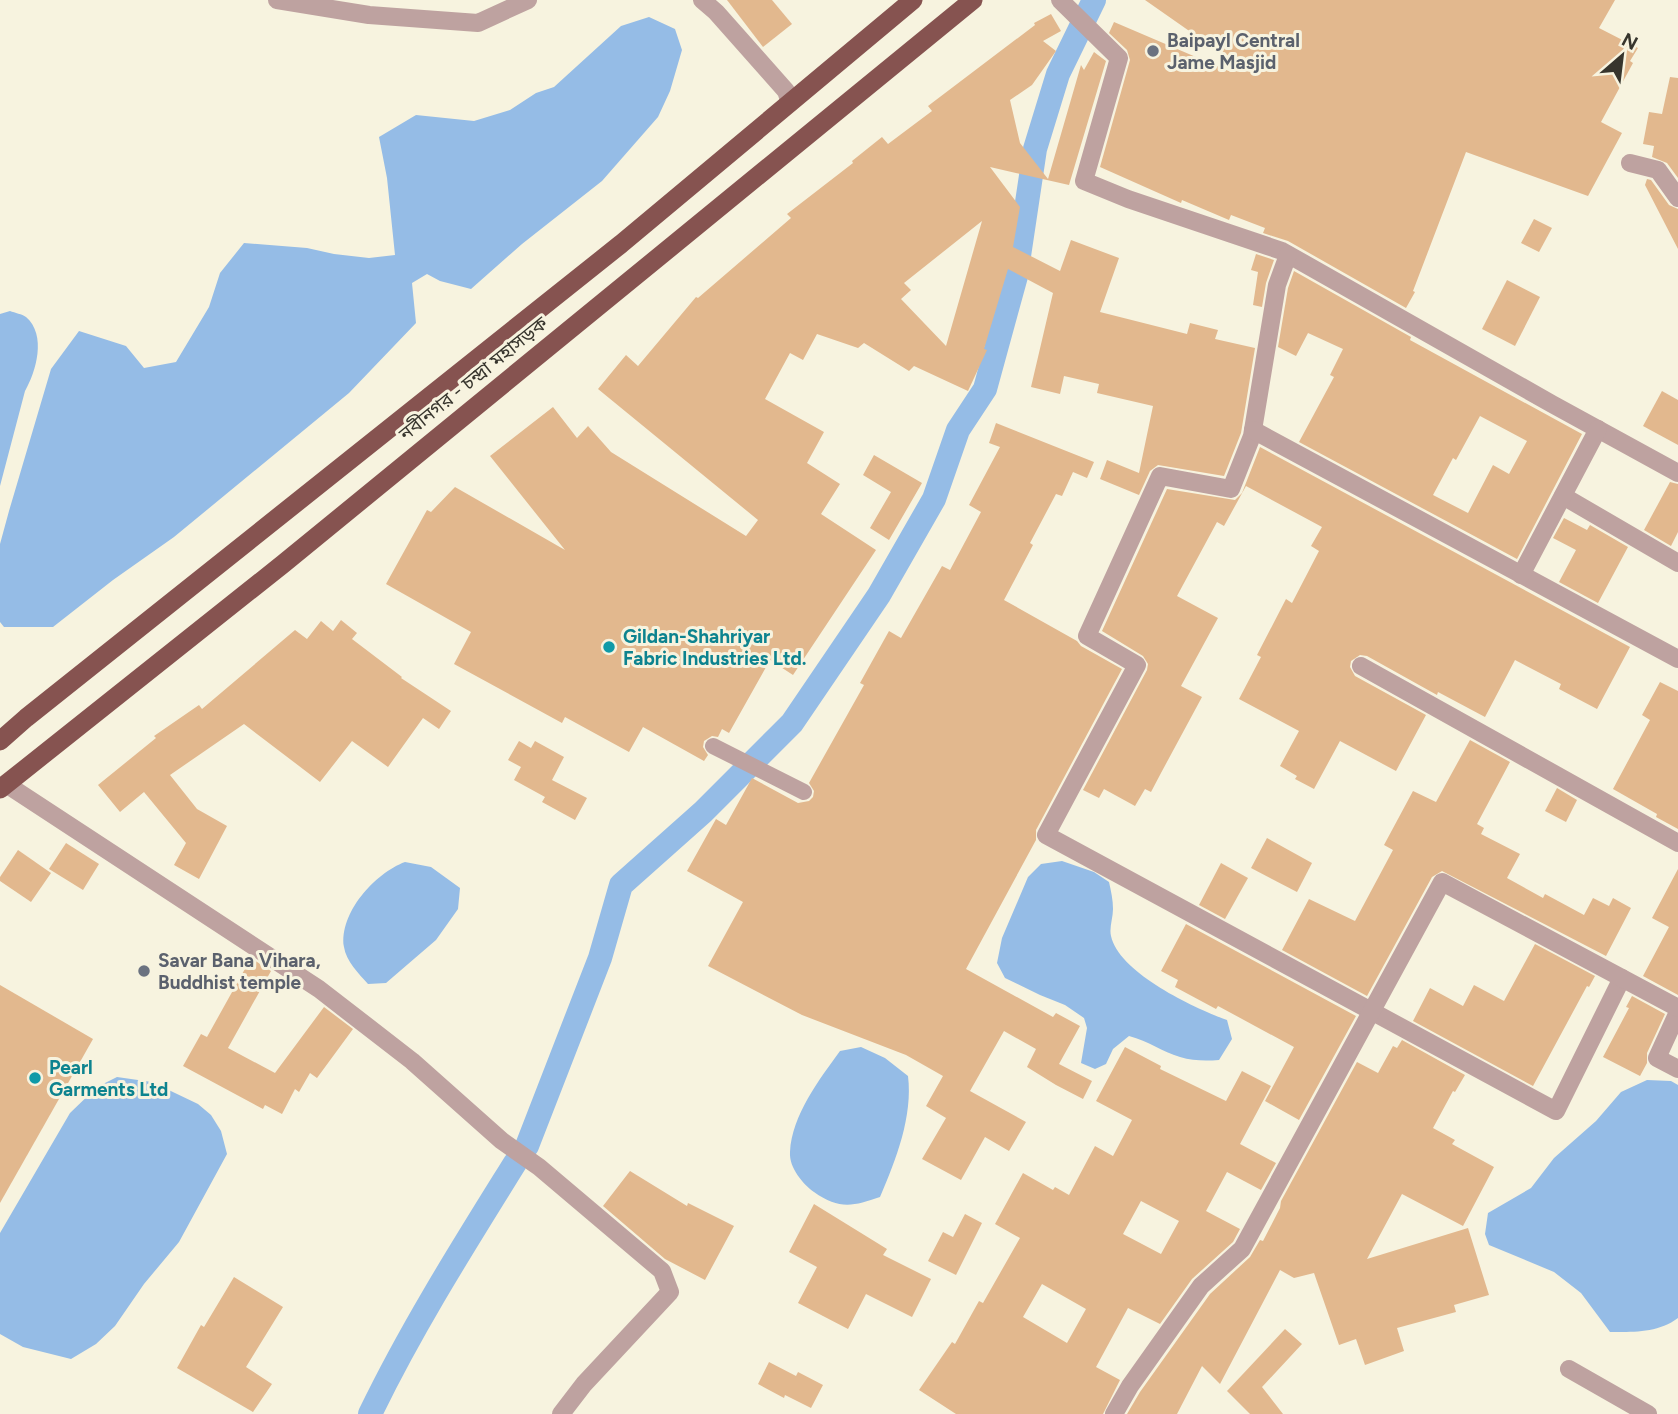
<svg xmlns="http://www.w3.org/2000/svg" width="1678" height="1414" viewBox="0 0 1678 1414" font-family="Figtree,'Noto Sans Bengali',sans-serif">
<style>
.water{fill:#95bce6}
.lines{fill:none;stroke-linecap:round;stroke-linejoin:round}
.canal{stroke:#95bce6;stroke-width:24}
.building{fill:#e2b88e;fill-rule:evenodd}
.pedestrian{stroke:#bea2a0;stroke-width:16}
.minor{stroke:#bea2a0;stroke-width:18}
.trunk{stroke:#865350;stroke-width:19}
.worship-dot{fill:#6b7280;stroke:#f7f3df;stroke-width:2.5}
.culture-dot{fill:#0f9aa8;stroke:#f7f3df;stroke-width:2.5}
.labels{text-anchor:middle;stroke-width:6;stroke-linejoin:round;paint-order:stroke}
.worship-label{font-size:19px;font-weight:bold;fill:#5b616d;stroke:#f7f3df;text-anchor:start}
.street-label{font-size:19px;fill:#37352d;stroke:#f7f3df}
.culture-label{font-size:19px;font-weight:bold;fill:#0d838f;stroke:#f7f3df;text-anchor:start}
</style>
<rect width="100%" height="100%" fill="#f7f3df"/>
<g class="water">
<polygon points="649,17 675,29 682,50 670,91 658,117 602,181 522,244 471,289 440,281 427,274 412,283 416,323 349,393 174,537 113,580 53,627 4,627 0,622 0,544 9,511 51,369 79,331 126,346 144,368 176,362 209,307 220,273 244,243 307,248 334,254 369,258 395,255 387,178 379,137 416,115 474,121 510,110 536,93 554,87 621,26"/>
<path d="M10 311C15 313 22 314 26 317 47 335 36 372 25 391L0 486V314Z"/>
<path d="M1062 861 1094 872 1109 882C1111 891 1113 900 1113 909 1113 918 1109 928 1111 936 1119 973 1194 1008 1227 1020L1232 1039 1219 1060C1206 1061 1193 1061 1180 1057 1162 1052 1149 1041 1129 1036L1113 1049 1106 1064 1095 1069 1081 1063 1087 1028 1084 1018 1065 1005 1040 995 1005 978 997 963 1002 938 1028 877 1041 864Z"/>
<path d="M405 862 431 867 460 888 458 909 436 940 386 983 368 984C359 974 346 961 344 947 339 913 375 873 405 862Z"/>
<path d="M861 1047 885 1058 908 1076C913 1116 896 1160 880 1197 854 1206 839 1210 814 1192 803 1184 789 1168 790 1152 792 1115 819 1080 840 1051Z"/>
<polygon points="117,1077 152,1082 198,1104 211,1115 221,1131 227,1154 179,1242 144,1284 115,1326 96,1344 71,1359 23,1347 0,1334 0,1233 70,1113 97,1087"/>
<path d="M1647 1080 1671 1081 1678 1085V1318C1658 1333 1634 1332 1610 1332L1581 1293 1554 1272 1489 1245 1485 1234 1488 1213 1531 1188 1554 1158 1596 1121 1621 1092Z"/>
</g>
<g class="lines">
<g class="canal">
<polyline points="527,1146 600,958 621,885 703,812 792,723 879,595 934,499 958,430 985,389 1016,276 1035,149 1058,74 1094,0"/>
<path d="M370 1414C412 1327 464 1245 515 1163"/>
</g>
</g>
<g class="building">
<polygon points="727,0 772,0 792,24 763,47"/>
<polygon points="1145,0 1615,0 1599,28 1638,48 1630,61 1633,63 1601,122 1622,133 1588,196 1466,152 1413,291 1415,292 1406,308 1288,241 1263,233 1265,228 1231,215 1229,220 1182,200 1181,203 1100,167 1130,60 1127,50 1109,33 1114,22 1231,72 1235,63"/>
<path d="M1051 14 1061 31 1043 41 1056 51 1032 85 1010 100 1020 143 1048 179 1081 65 1084 70 1094 52 1106 61 1069 185 990 167 1020 207 1013 247 1060 271 1071 240 1119 258 1100 312 1187 334 1190 323 1218 330 1215 339 1255 348 1241 433 1224 476 1158 465 1150 471 1139 495 1100 479 1107 460 1139 473 1153 406 1097 393 1099 384 1064 376 1060 394 1031 387 1053 293 1008 269 984 349 987 350 968 391 914 366 909 371 864 343 858 348 817 334 803 360 790 353 765 399 824 432 807 463 840 484 821 514 876 550 793 675 770 660 729 733 722 729 718 737 712 736 704 741 703 747 708 755 704 761 643 727 629 752 565 717 562 723 454 664 471 632 386 584 427 510 431 512 455 487 565 550 490 456 553 407 577 438 588 426 611 452 746 536 758 520 598 389 626 355 638 366 696 297 698 298 791 218 787 214 853 163 852 161 882 137 888 144 932 111 928 106 1035 25 1034 23ZM982 221 946 346 901 299 911 290 904 283Z"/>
<polygon points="1670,77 1678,78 1678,178 1667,163 1652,157 1654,146 1643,144 1649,112 1662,114"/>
<polygon points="1647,179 1651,180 1669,205 1678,209 1678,249 1645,185"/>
<polygon points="1534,219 1552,228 1539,252 1521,243"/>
<polygon points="1256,254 1274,260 1266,283 1262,307 1253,305 1258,272 1251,270"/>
<path d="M1294 271 1411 337 1410 340 1582 434 1517 559 1299 442 1334 377 1330 375 1343 349 1308 333 1296 356 1278 347 1288 288ZM1480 416 1527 441 1509 474 1493 465 1468 513 1433 495 1453 458 1456 460Z"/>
<polygon points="1507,280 1540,297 1515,346 1482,329"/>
<polygon points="1662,391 1678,400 1678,445 1643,426"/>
<polygon points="996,423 1094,462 1087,478 1073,472 1062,496 1056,494 1030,543 1033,545 1004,600 1077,641 1081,646 1122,669 1036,830 1036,840 966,969 1053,1017 1056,1013 1080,1026 1059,1064 1092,1081 1083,1099 1056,1085 1027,1067 1036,1049 1004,1031 970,1091 1026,1122 1009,1151 985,1137 961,1180 922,1159 946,1118 926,1106 943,1076 906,1055 802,1015 708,966 743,902 687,871 716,819 726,825 752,778 798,803 809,801 813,797 814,791 809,783 864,685 860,683 889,631 901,638 942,566 950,570 981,512 969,505 1000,447 989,443"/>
<polygon points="1260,447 1630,647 1597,709 1559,689 1561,684 1515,660 1485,717 1438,692 1437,695 1367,656 1360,655 1351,661 1350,667 1355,676 1426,715 1396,771 1340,741 1314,789 1295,779 1297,776 1280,766 1299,731 1239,699 1261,657 1257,655 1286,599 1292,603 1319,551 1311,546 1322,527 1246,486 1224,526 1217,522 1177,596 1218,618 1181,686 1202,697 1161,773 1151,792 1145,789 1135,806 1104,789 1099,798 1083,790 1147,670 1148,664 1143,656 1102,631 1167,489 1235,500 1242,493"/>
<polygon points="874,455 922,483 889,540 870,528 891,492 863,475"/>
<polygon points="1670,482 1678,484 1678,532 1671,546 1644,530"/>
<polygon points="1564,518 1587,530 1590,525 1628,547 1598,603 1559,582 1576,550 1553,538"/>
<polygon points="341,620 357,633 352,639 402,677 401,678 451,711 439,729 423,718 388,767 352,741 320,782 244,724 170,775 197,809 227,826 199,879 174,865 186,843 144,792 120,812 98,785 156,738 154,736 199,705 202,709 295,630 307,639 321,621 333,631"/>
<polygon points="1660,682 1678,691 1678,829 1656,817 1657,814 1613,789 1650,720 1642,715"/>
<polygon points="1470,740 1510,762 1477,824 1484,828 1481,834 1520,854 1507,878 1543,898 1545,894 1584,915 1593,898 1609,906 1613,898 1631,908 1606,956 1442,871 1432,877 1367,996 1282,950 1309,899 1355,921 1393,850 1384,845 1413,791 1436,802"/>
<polygon points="519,741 531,748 535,741 564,757 552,780 587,798 575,820 542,802 545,797 514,780 521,767 508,760"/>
<polygon points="1557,788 1577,800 1566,822 1545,811"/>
<polygon points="1267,838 1312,863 1297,892 1251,868"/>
<polygon points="66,843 99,864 83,890 49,869"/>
<polygon points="18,850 51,873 31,902 0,881 0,877"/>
<polygon points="1221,863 1248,878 1225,919 1199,905"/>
<polygon points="1678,869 1678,995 1643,976 1669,927 1652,918"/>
<polygon points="1186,924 1356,1016 1299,1120 1265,1101 1294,1047 1218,1006 1216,1009 1175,987 1178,980 1161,971"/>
<polygon points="1535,944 1595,976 1589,987 1587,986 1533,1086 1413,1021 1430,988 1463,1006 1474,985 1504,1001"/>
<polygon points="251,958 271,971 228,1048 275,1073 324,1007 353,1029 317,1078 310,1073 299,1092 295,1089 282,1114 265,1105 263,1109 183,1066 201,1034 207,1037"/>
<polygon points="0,985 93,1039 0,1203"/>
<polygon points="1632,996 1665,1014 1647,1053 1647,1063 1640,1076 1603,1057 1629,1008 1626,1007"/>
<polygon points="1402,1040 1465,1075 1455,1092 1453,1091 1433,1128 1455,1140 1452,1144 1494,1167 1463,1226 1402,1194 1367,1259 1468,1228 1489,1295 1454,1305 1456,1312 1397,1328 1404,1351 1365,1365 1356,1339 1339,1345 1314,1273 1294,1278 1280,1270 1220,1384 1202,1366 1177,1414 1127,1414 1140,1392 1210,1294 1250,1257 1260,1240 1263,1241 1280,1208 1281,1201 1357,1062 1378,1073 1393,1046 1397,1048"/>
<path d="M1125 1047 1161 1066 1160 1069 1226 1101 1242 1071 1271 1086 1240 1144 1276 1163 1261 1190 1227 1172 1206 1211 1240 1229 1233 1242 1192 1279 1160 1324 1128 1308 1096 1367 1120 1380 1103 1414H956L919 1390 952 1342 955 1344 979 1301 983 1303 1020 1238 995 1224 1023 1173 1053 1190 1055 1187 1069 1195 1095 1146 1113 1156 1132 1120 1096 1101ZM1141 1201 1179 1221 1161 1254 1123 1234ZM1042 1284 1086 1309 1067 1343 1023 1317Z"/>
<polygon points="630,1171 687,1206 688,1203 734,1226 705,1280 665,1259 603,1206"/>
<polygon points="814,1204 887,1249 883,1255 931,1279 912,1317 866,1294 848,1329 798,1303 817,1267 789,1252"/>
<polygon points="965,1214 982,1223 956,1275 928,1261 943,1232 953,1237"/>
<polygon points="234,1277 283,1307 246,1367 272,1384 253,1412 177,1368 201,1325 204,1327"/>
<polygon points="1285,1329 1302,1344 1262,1387 1283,1414 1250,1414 1227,1391"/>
<polygon points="769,1362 796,1376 798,1372 823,1385 811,1408 785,1395 784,1398 758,1384"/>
</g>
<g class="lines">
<polyline class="pedestrian" points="713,746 804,792"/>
<g class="minor">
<polyline points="277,0 369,15 478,23 528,0"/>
<polyline points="702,0 716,12 786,91 790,103"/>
<polyline points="1060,0 1119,58 1084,181 1128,199 1282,251 1552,404 1678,473"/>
<polyline points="1630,163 1658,170 1678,198"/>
<polyline points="1288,255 1277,285 1252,436 1231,489 1160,476 1087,636 1137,665 1046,835 1556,1111 1622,978"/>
<polyline points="1253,430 1678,659"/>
<polyline points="1563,496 1678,563"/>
<polyline points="1521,575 1598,429"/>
<polyline points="1361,666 1678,843"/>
<polyline points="6,784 319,989 412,1061 502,1141 539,1167 662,1271 670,1292 584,1384 561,1414"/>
<polyline points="1678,1012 1657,1058 1678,1069"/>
<polyline points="1569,1369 1648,1414"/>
<polyline points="1114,1414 1130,1386 1201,1286 1242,1249 1442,882 1678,1008"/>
</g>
<g class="trunk">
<polyline points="0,741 26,718 621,244 913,0"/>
<polyline points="0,789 283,564 973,0"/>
</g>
</g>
<g class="worship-dot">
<circle cx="1153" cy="51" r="7"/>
<circle cx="144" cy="971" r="7"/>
</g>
<g class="culture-dot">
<circle cx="609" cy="647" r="7"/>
<circle cx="35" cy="1078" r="7"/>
</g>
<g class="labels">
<g class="worship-label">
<text x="1167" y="47">Baipayl Central<tspan x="1167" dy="22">Jame Masjid</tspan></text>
<text x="158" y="967">Savar Bana Vihara,<tspan x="158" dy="22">Buddhist temple</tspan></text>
</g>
<g class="street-label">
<text transform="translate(473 378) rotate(-39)" y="7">নবীনগর - চন্দ্রা মহাসড়ক</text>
</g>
<g class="culture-label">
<text x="623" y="643">Gildan-Shahriyar<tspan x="623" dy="22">Fabric Industries Ltd.</tspan></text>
<text x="49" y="1074">Pearl<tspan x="49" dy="22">Garments Ltd</tspan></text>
</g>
</g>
<g transform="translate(1622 56) rotate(28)" stroke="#f7f3df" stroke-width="5" paint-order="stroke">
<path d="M0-5L12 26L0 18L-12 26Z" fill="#37352d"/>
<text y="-10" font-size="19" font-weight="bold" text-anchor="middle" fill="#37352d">N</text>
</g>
</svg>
